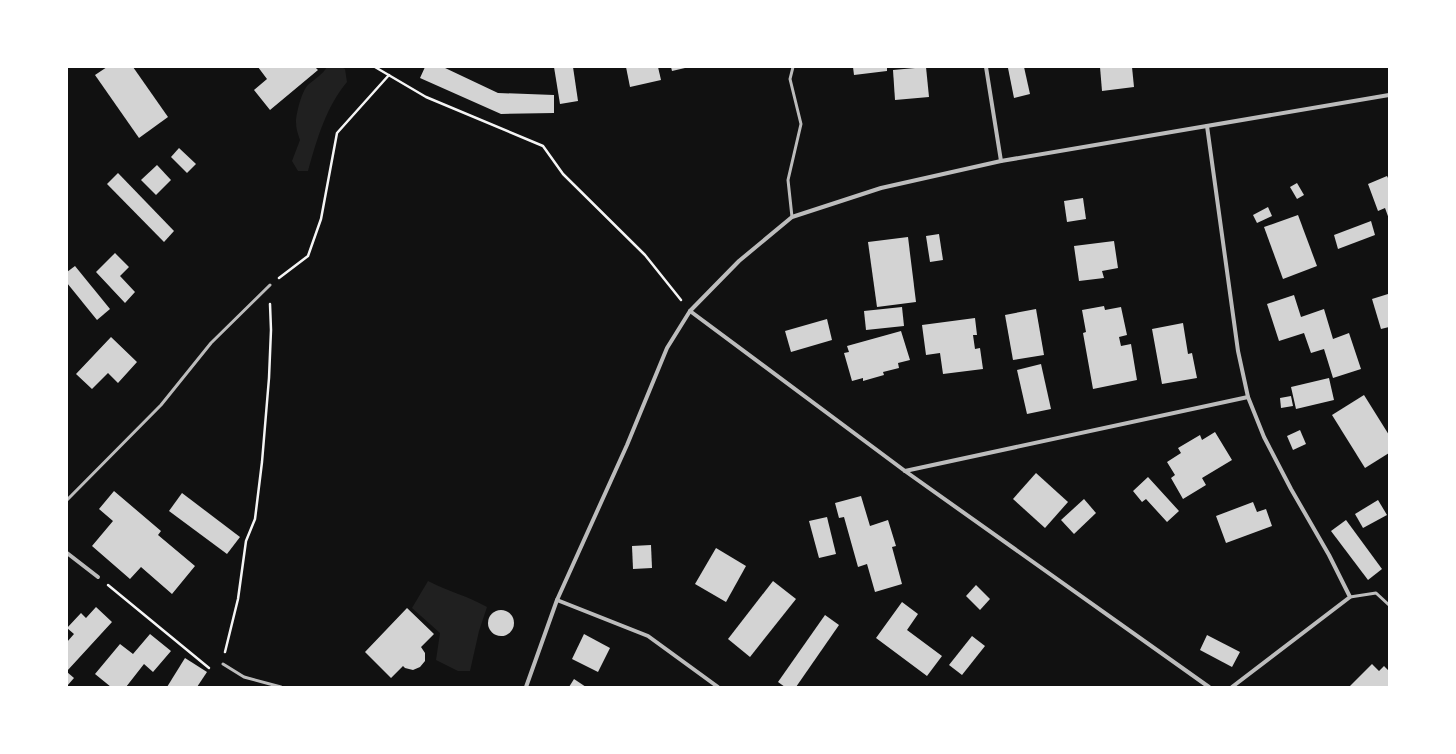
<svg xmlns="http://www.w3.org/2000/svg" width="1456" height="754" viewBox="0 0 1456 754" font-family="'Exo 2',sans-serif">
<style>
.green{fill:#202020}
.building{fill:#d3d3d3}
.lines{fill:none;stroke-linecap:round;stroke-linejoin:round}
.path{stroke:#f5f5f5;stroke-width:2.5}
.service{stroke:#bcbcbc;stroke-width:3}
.minor{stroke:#bcbcbc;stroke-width:4}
</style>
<rect width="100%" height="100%" fill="#111"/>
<g class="green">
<path d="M327 67H341L345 69 347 82C326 107 317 139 308 171H298L292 161 300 140C298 134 296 129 296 122 296 114 302 89 309 84 316 78 322 75 327 67Z"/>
<path d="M428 581C447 591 468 596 487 607L479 631 470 671H458L436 660 440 633 412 608Z"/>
</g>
<g class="building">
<polygon points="107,67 133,67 168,117 139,138 95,75"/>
<polygon points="258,67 315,67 318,70 270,110 254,90 267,79"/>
<polygon points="425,67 443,67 498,93 554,95 554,113 501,114 420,78"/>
<polygon points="554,67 573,67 578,101 560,104"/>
<polygon points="626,67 658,67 661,80 630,87"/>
<polygon points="671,67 685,67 685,68 672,71"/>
<polygon points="853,67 887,67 887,71 854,75"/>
<polygon points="926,67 929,97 895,100 893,70"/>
<polygon points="1013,67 1024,67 1030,94 1014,98 1008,68"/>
<polygon points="1100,67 1132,67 1134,87 1102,91"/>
<polygon points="179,148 196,164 187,173 171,157"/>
<polygon points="157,165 171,180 156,195 141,180"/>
<polygon points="118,173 174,231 164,242 107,184"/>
<polygon points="1387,176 1389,180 1389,219 1385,208 1378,211 1368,184"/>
<polygon points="1297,183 1304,195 1297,199 1290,187"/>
<polygon points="1083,198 1086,219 1067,222 1064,201"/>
<polygon points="1268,207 1272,216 1257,223 1253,215"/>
<polygon points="1298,215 1317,266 1283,279 1264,227"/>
<polygon points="1371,221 1375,235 1338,249 1334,235"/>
<polygon points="939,234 943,260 930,262 926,236"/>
<polygon points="908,237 916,302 877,307 868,242"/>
<polygon points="1114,241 1118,268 1102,271 1104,278 1079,281 1074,246"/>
<polygon points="115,253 129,267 120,276 135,292 125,303 96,272"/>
<polygon points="75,266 110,309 97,320 67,283 67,272"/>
<polygon points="1388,294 1389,299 1389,327 1381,329 1372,299"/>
<polygon points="1294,295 1301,317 1324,309 1333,339 1349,333 1361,369 1333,378 1324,349 1311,353 1304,333 1279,341 1267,304"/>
<polygon points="1104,306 1105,310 1121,307 1127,335 1119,337 1121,346 1131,344 1137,380 1093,389 1083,333 1086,332 1082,310"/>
<polygon points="902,307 904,326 866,330 864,311"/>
<polygon points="1036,309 1044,355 1013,360 1005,315"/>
<polygon points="975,318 977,335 973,335 975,349 980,348 983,369 943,374 940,353 926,355 922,325"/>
<polygon points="827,319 832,340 791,352 785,331"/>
<polygon points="1183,323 1188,354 1192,353 1197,378 1162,384 1152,329"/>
<polygon points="901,331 910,360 898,363 899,368 883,372 884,375 863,381 863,378 852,381 844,353 849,352 847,346"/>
<polygon points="111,337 137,362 118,383 108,373 92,389 76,374"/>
<polygon points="1041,364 1051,409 1027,414 1017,370"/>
<polygon points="1329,378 1334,400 1296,409 1291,387"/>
<polygon points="1364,395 1389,435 1389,453 1365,468 1332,415"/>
<polygon points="1291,396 1293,406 1281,408 1280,398"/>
<polygon points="1300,430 1306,444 1293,450 1287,436"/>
<polygon points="1215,432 1232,460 1202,478 1206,485 1183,499 1171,478 1175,475 1167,462 1181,453 1178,448 1200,435 1202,440"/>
<polygon points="1036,473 1068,502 1045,528 1013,499"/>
<polygon points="1148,477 1179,511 1167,522 1146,499 1142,502 1133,491"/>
<polygon points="114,491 161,531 158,535 195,566 172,594 141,567 130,579 92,546 113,521 99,509"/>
<polygon points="182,493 240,537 227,554 169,511"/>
<polygon points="861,496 870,526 888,520 896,546 892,547 902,584 875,592 867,564 858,567 844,517 839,518 835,503"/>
<polygon points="1084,499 1096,513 1074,534 1061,520"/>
<polygon points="1378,500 1387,515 1363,528 1355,514"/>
<polygon points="1253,502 1257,512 1266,509 1272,526 1226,543 1216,516"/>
<polygon points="827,517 836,554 819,558 809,521"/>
<polygon points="1346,520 1382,569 1368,580 1331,531"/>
<polygon points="651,545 652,568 633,569 632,546"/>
<polygon points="716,548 746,566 726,602 695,584"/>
<polygon points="773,581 796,599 750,657 728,639"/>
<polygon points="976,585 990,599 980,610 966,596"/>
<polygon points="902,602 918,614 907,630 942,656 927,676 876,638"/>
<polygon points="96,607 112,622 67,671 67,642 74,634 67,628 81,613 86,618"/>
<polygon points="407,608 434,634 421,647 425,653 425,661 420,667 413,670 405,668 403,666 391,678 365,652"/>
<circle cx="501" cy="623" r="13"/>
<polygon points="825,615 839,625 796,687 785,687 778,682"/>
<polygon points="150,634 171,651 153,672 144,664 126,687 111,687 95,674 120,644 133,654"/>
<polygon points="584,634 610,648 598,672 572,659"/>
<polygon points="1207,635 1240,652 1232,667 1200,650"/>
<polygon points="972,636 985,646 962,675 949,665"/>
<polygon points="185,658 207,672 197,687 167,687"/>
<polygon points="1372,664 1379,671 1384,666 1389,671 1389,687 1349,687"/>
<polygon points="67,672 74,678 67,686"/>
<polygon points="574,679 586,687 569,687"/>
</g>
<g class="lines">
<g class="path">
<polyline points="375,67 426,97 543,146 563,174 645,255 681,300"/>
<polyline points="279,278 308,256 321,219 337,133 389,75"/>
<polyline points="108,585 209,668"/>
<polyline points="225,652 238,599 246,541 255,519 262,462 269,378 271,330 270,304"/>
</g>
<g class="service">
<polyline points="792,217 788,180 801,124 790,79 793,67"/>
<polyline points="67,500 161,405 211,343 270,285"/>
<polyline points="1350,597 1376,593 1389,605"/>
<polyline points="223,664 244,677 281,687"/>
</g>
<g class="minor">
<polyline points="986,67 1001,161"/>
<polyline points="1207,126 1238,351 1248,397 1264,437 1291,489 1329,555 1350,597 1232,687"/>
<polyline points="690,311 905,471 1209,687"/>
<polyline points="905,471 1248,397"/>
<polyline points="67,553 98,577"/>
<polyline points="557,600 648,636 718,687"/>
<polyline points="526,687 557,600 627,445 667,348 690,311 739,261 792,217 881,188 1001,161 1389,95"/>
</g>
</g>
<rect width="1456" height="754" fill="none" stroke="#ffffff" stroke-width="136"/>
</svg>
